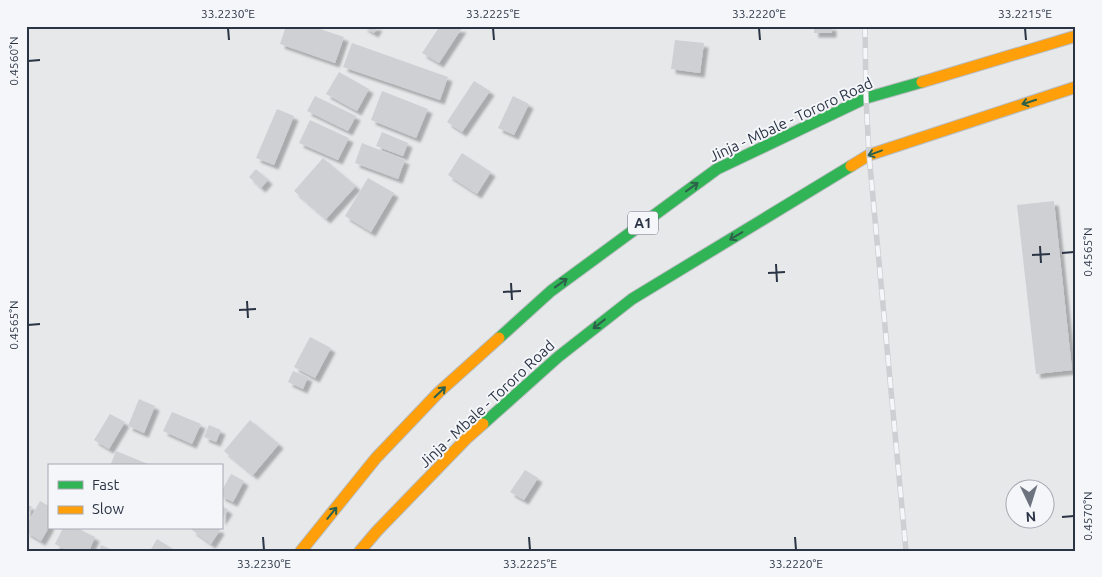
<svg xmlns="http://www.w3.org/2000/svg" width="1102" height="577" viewBox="0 0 1102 577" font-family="Ubuntu,sans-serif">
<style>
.building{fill:#ced0d3;filter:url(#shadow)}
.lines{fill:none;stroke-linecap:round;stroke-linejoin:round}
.fast-casing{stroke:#b8bbbf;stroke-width:13}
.slow-casing{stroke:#b8bbbf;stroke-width:13}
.fast{stroke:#30b455;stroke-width:11}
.slow{stroke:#ff9f0a;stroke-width:11}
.rail-casing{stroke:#cecfd2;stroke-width:5.5}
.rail{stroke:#f4f6f9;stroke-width:4;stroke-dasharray:11;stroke-linecap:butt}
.oneway{stroke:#2d614b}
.ticks{fill:none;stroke:#2b3445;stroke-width:2}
.labels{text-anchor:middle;stroke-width:4;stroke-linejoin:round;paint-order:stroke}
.shield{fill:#f4f6f9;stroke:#676e7b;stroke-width:1}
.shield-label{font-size:14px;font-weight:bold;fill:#2b3445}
.street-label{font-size:15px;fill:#2b3445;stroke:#f4f6f9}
.neatline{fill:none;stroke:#2b3445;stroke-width:2}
.ticks-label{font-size:12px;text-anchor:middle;fill:#2b3445}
</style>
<defs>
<filter id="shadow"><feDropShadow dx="4.5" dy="4.5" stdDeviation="1" flood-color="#0004"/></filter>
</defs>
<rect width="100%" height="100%" fill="#e6e8ea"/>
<g class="building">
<polygon points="286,26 311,26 344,37 335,63 280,44"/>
<polygon points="362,26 378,26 374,33"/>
<polygon points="440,26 462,28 439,63 422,53"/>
<rect x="814" y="26" width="18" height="7"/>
<polygon points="675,40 704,43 700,73 671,69"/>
<polygon points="352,43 448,77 440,100 343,67"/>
<polygon points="339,72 369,89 357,111 326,94"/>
<polygon points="474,81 490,91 462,132 447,122"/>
<polygon points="382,91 428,109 416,138 371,120"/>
<polygon points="315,96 356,116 348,131 307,111"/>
<polygon points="513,96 529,104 514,135 498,128"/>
<polygon points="277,109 294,116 274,165 256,158"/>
<polygon points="310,120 349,138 338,160 299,143"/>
<polygon points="382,132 408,143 403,156 376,146"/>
<polygon points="362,143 405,160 398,179 355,163"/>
<polygon points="462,153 491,172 477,194 448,175"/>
<polygon points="323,158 356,186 326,219 294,191"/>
<polygon points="256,169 268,180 261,188 249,177"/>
<polygon points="368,178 394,193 371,232 345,216"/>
<polygon points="1054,201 1072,370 1036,374 1017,205"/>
<polygon points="310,337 331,348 315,378 294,367"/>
<polygon points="293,371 308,377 303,389 288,382"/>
<polygon points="139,399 155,406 144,433 128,426"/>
<polygon points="172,412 201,424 192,444 163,431"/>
<polygon points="110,414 125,422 109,449 94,440"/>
<polygon points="250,420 279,444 253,475 224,451"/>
<polygon points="209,425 221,430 216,442 204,437"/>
<polygon points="116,451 153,466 110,466"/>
<polygon points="525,470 538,478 524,500 510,492"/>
<polygon points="231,474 244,481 233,502 221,496 221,492"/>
<polygon points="40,501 49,506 49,527 41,541 26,532 26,526"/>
<polygon points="26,504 32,507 26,518"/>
<polygon points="221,505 228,510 221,521"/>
<polygon points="63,528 77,528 95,537 89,551 68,551 55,544"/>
<polygon points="193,528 218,528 220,530 211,544 192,530"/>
<polygon points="157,539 176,551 150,551"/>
<polygon points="101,545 115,551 99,551"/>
</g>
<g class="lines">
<defs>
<g id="fast">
<polyline points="499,338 551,291 717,169 866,98 922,82"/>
<polyline points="483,424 558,357 632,299 851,166"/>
</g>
<g id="slow">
<polyline points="922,82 1076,36"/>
<polyline points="851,166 869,155 1076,87"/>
<polyline points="301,551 376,458 439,392 499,338"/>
<polyline points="360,551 377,531 466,439 483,424"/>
</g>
</defs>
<use href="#fast" class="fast-casing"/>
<use href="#slow" class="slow-casing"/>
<use href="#fast" class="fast"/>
<use href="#slow" class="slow"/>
<defs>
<polyline id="rail" points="865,26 866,98 869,155 906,551"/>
</defs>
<use href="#rail" class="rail-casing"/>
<use href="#rail" class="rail"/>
</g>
<defs><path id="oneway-shaft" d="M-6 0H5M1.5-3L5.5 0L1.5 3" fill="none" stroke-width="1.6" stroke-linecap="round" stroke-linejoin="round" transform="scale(1.25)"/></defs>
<g class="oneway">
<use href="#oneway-shaft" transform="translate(1029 102) rotate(162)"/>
<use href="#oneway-shaft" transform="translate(875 153) rotate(160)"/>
<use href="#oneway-shaft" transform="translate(692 187) rotate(-36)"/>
<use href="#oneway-shaft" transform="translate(736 236) rotate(149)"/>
<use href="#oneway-shaft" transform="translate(561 283) rotate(-36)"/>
<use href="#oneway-shaft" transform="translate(599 324) rotate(142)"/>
<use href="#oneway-shaft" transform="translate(440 392) rotate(-44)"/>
<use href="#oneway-shaft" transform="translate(332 513) rotate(-51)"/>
</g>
<path class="ticks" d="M228 28 229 40M493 28 494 40M759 28 760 40M1025 28 1026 40M28 61 40 60M1040 246 1041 263M1062 253 1074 252M1032 255 1050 254M776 264 777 282M768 273 785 272M511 283 512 300M503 292 521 291M247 301 248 318M239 310 256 309M28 325 40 324M1062 517 1074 516M263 537 264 550M529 537 530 550M795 537 796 550"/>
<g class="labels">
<rect class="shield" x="628" y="211.5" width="30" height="23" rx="4"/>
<g class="shield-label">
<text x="643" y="228">A1</text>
</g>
<g class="street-label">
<text transform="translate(791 120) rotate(-25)" y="5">Jinja - Mbale - Tororo Road</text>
<text transform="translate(487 404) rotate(-43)" y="5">Jinja - Mbale - Tororo Road</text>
</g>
</g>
<rect width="1102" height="577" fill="none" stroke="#f4f6f9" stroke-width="55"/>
<rect x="48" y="464" width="175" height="65" fill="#f4f6f9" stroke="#a4a8b1"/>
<rect x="58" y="481" width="25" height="8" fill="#30b455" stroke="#a4a8b1"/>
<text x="92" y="490" font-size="15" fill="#2b3445">Fast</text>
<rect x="58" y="506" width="25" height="8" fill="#ff9f0a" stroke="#a4a8b1"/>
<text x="92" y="514" font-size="15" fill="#2b3445">Slow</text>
<g transform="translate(1030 504) rotate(176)"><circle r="24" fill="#f4f6f9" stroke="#a4a8b1"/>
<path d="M0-4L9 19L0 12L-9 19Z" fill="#6c737f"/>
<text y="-8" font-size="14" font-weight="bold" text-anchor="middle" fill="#2b3445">N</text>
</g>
<rect x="28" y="28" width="1046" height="522" class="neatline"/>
<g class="ticks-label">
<text x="228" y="18">33.2230°E</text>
<text x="493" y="18">33.2225°E</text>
<text x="759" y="18">33.2220°E</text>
<text x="1025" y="18">33.2215°E</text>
<text transform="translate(14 61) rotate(-90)" y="4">0.4560°N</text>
<text transform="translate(1088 252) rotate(-90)" y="4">0.4565°N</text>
<text transform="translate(14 325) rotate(-90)" y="4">0.4565°N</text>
<text transform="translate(1088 516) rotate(-90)" y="4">0.4570°N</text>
<text x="264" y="568">33.2230°E</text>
<text x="530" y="568">33.2225°E</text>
<text x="796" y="568">33.2220°E</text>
</g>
</svg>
